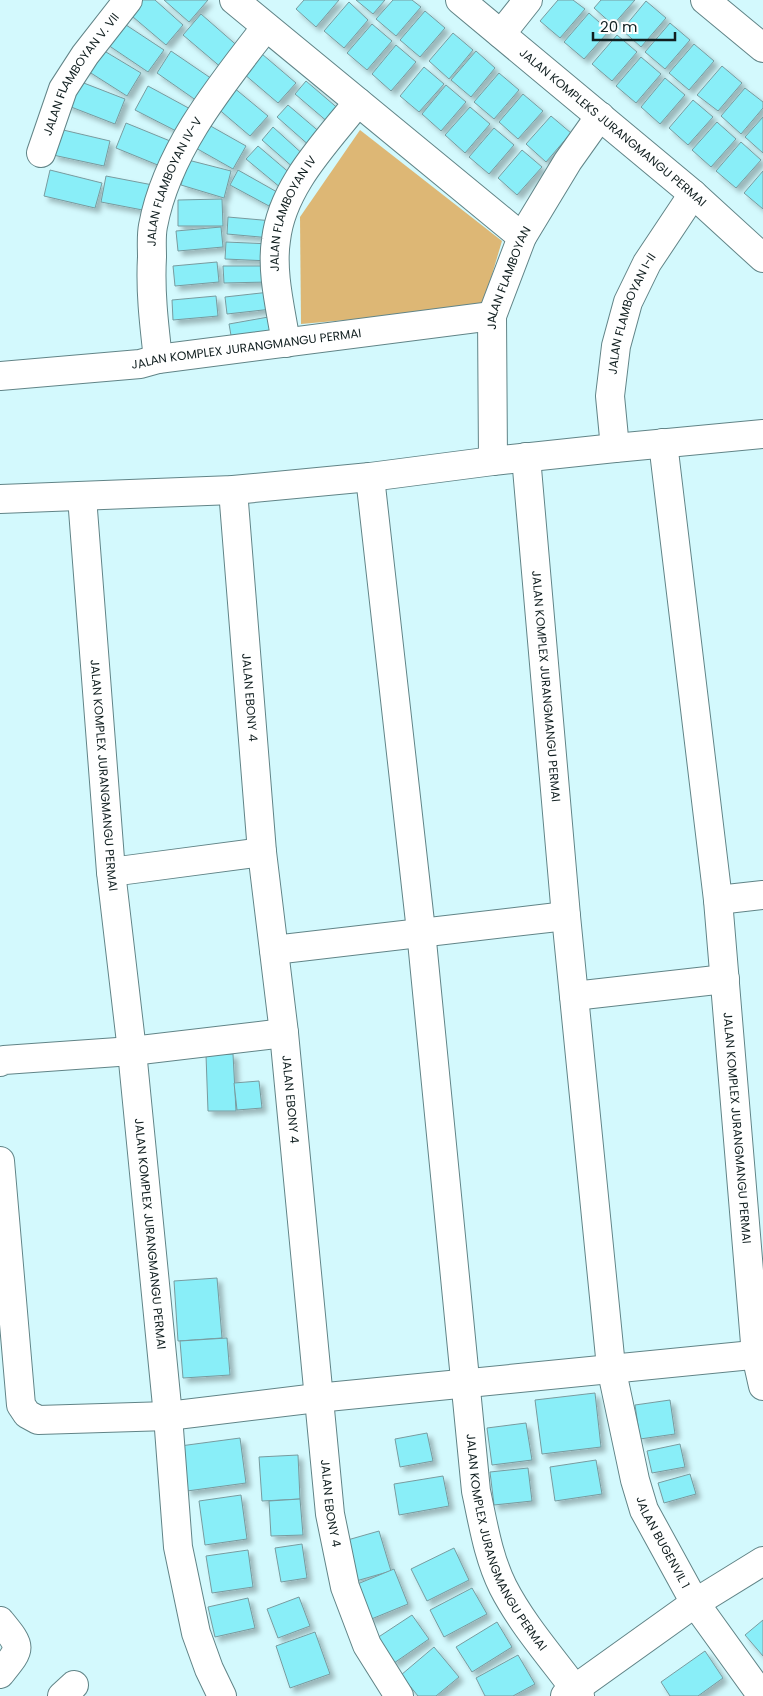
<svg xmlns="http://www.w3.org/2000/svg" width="763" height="1696" viewBox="0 0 763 1696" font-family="Poppins,sans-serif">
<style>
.green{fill:#ddb775}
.building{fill:#89eef8;stroke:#789b9f;filter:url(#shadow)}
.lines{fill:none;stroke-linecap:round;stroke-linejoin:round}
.minor-casing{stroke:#618487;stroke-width:30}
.minor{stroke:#fff;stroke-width:28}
.labels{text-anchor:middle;stroke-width:4;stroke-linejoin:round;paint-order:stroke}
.street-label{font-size:12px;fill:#111f20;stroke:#fefefe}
</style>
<defs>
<filter id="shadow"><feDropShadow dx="4.5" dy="4.5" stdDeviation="2.5" flood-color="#0004"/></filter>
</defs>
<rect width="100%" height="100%" fill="#d3f9fd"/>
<polygon class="green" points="360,130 502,241 482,308 301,324 300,217"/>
<g class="building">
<polygon points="135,0 155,0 183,25 166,45 126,11"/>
<polygon points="164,0 208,0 189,22"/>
<polygon points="304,0 339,0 316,27 296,9"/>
<polygon points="356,0 385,0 373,14"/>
<polygon points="393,0 412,0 421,7 396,36 376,19"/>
<polygon points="558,0 573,0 585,9 560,38 540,21"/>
<polygon points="601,0 635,0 613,25 594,8"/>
<polygon points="646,1 666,18 641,47 622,30"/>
<polygon points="349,2 368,20 344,48 324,31"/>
<polygon points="425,11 445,28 420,57 400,40"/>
<polygon points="589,13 609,31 584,59 564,42"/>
<polygon points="201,14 241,49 223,69 183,35"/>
<polygon points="120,21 164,50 148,72 105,43"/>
<polygon points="670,23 690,40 665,69 645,52"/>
<polygon points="372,24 392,41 367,70 347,53"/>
<polygon points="453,33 473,50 449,79 429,61"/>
<polygon points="617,35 637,52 612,81 592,64"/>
<polygon points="694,44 714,61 689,90 669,73"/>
<polygon points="396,45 416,62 391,91 372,74"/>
<polygon points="96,46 141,73 127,96 83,68"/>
<polygon points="171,51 215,81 200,103 157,73"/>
<polygon points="476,51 495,68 471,97 451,80"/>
<polygon points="262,54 296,83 278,103 244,74"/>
<polygon points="641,57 661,74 636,103 616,86"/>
<polygon points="722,66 742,83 718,111 697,95"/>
<polygon points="424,67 444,84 419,112 400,96"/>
<polygon points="499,73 519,90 494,119 474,102"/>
<polygon points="665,78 685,95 660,124 641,107"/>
<polygon points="76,80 125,99 115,124 66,105"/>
<polygon points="306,81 341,111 329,123 295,94"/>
<polygon points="446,85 466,102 441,131 422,114"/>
<polygon points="148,86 194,111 182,134 135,110"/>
<polygon points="233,87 268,116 250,136 216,107"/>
<polygon points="745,88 763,102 763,108 741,134 721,116"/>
<polygon points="523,94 543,111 518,139 499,122"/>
<polygon points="693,100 713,117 688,145 669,128"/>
<polygon points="288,105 322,134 311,147 277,117"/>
<polygon points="470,107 490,124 465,153 445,135"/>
<polygon points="551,116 571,133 546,162 526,144"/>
<polygon points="763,117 763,153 745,137"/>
<polygon points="717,122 736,139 711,167 692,150"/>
<polygon points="126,123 175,143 165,168 116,148"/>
<polygon points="207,124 246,146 233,169 194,147"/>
<polygon points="273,127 306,157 295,169 262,140"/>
<polygon points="494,128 514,145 489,174 469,157"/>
<polygon points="59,129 110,141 104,166 53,155"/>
<polygon points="741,142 761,160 736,188 716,171"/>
<polygon points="258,146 292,175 281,188 246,159"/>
<polygon points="522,150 542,167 517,195 498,178"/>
<polygon points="188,160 231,171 224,198 181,185"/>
<polygon points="50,170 102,183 95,208 44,196"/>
<polygon points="238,170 277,192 269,206 230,185"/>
<polygon points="763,171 763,209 744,193"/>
<polygon points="106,176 158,186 153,212 101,202"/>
<polygon points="222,199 223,226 178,226 178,200"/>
<polygon points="228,217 273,221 271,238 227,234"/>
<polygon points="221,227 223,247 178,251 176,231"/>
<polygon points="226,242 271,244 270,261 225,259"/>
<polygon points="217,262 219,282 175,286 173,266"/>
<polygon points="223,266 268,266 268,282 224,283"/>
<polygon points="270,292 272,309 227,314 225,297"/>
<polygon points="216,296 218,316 173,320 172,300"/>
<polygon points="274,316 277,333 232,341 229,324"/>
<polygon points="233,1054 236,1111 208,1111 206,1055"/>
<polygon points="259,1081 262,1108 237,1110 234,1083"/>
<polygon points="217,1278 222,1338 178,1341 174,1281"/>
<polygon points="227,1338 230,1375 183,1378 180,1341"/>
<polygon points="595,1393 601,1447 542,1454 535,1400"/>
<polygon points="670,1400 675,1434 640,1439 635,1405"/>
<polygon points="526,1423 532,1460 492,1465 487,1428"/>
<polygon points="427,1433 433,1461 400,1467 395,1439"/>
<polygon points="240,1438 246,1483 187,1491 180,1446"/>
<polygon points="680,1444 685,1467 652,1473 647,1451"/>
<polygon points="298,1455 300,1499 262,1501 259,1457"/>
<polygon points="596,1460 602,1494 555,1501 550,1467"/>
<polygon points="528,1468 532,1501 494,1505 490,1472"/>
<polygon points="690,1474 696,1494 664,1503 658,1483"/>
<polygon points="443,1476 449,1506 399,1515 394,1484"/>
<polygon points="241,1495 247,1539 205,1545 199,1501"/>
<polygon points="300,1499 303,1535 271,1536 269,1501"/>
<polygon points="379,1531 391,1571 356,1581 344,1541"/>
<polygon points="302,1544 307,1578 281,1582 275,1548"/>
<polygon points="454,1548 469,1580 427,1601 411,1569"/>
<polygon points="248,1550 253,1587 212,1593 206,1556"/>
<polygon points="394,1569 408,1604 369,1620 355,1585"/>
<polygon points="472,1588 487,1614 444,1637 430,1610"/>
<polygon points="299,1597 310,1626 278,1638 267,1609"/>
<polygon points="248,1598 255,1628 215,1637 208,1607"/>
<polygon points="412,1615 429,1639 394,1663 377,1638"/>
<polygon points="763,1620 763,1656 745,1635"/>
<polygon points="497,1622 512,1647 472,1672 456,1647"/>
<polygon points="315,1632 330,1674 290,1688 276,1646"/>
<polygon points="434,1647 459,1677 436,1696 418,1696 401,1675"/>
<polygon points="705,1651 723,1678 698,1696 670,1696 661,1682"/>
<polygon points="518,1655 535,1684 513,1696 485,1696 476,1678"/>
</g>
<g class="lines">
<defs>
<g id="minor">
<polyline points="234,0 522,237"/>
<path id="s1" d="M460 0 693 194 763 258"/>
<polyline points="705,0 763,48"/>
<polyline points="501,34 528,0"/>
<path id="s2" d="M41 153 63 89 85 55 128 0"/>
<path id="s3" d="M286 343C281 310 271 273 276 240 282 186 326 143 358 102"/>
<path id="s4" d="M158 359C154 324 150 291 152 257 152 247 151 236 153 226 167 151 220 86 266 27"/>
<path id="s5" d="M0 376 140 364 158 359 492 316"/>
<path id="s6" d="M663 443 718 900 756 1355 763 1386"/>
<path id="s7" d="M615 448 610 396 616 346 628 302 647 263 693 194"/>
<path id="s8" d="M526 457 566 916 611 1367 635 1480 644 1510 695 1603 762 1696"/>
<path id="s9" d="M493 461 492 316 522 237 568 161 600 116"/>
<path id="s10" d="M370 477 421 931 476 1491C483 1523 488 1557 503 1587 523 1626 554 1660 580 1696"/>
<path id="s11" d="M233 490 262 852 284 1033 330 1514 345 1587 367 1645 399 1696"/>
<path id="s12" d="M82 497 111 872 132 1051 168 1416 178 1547 196 1633 209 1669 222 1696"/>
<polyline points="0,499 233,490 370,477 493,461 615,448 763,434"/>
<polyline points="111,872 262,852"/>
<polyline points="718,900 763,895"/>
<polyline points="274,950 566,916"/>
<polyline points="574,996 725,979"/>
<polyline points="0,1062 4,1060 132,1051 284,1033"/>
<polyline points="0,1161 21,1405 27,1414 38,1420 168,1416 317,1398 763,1354"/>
<path d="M0 1621C22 1648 22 1647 0 1674"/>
<polyline points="62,1696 74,1685"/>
<polyline points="565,1696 695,1603 763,1561"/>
</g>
</defs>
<use href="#minor" class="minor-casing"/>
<use href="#minor" class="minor"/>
</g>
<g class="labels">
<g class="street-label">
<text dy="4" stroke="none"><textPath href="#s2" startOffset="89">JALAN FLAMBOYAN V. VII</textPath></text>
<text dy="4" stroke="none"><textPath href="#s1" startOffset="199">JALAN KOMPLEKS JURANGMANGU PERMAI</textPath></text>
<text dy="4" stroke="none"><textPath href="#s4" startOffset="182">JALAN FLAMBOYAN IV-V</textPath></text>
<text dy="4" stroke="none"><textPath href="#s3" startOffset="134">JALAN FLAMBOYAN IV</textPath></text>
<text dy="4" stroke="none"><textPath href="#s9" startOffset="186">JALAN FLAMBOYAN</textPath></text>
<text dy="4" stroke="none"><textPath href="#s7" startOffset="138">JALAN FLAMBOYAN I-II</textPath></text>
<text dy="4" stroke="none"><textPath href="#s5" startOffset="248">JALAN KOMPLEX JURANGMANGU PERMAI</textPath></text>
<text dy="4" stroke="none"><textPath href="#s8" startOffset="230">JALAN KOMPLEX JURANGMANGU PERMAI</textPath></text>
<text dy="4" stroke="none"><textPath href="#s11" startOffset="208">JALAN EBONY 4</textPath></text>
<text dy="4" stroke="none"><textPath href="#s12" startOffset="279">JALAN KOMPLEX JURANGMANGU PERMAI</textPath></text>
<text dy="4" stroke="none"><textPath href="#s11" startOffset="612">JALAN EBONY 4</textPath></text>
<text dy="4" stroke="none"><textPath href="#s6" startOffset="689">JALAN KOMPLEX JURANGMANGU PERMAI</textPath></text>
<text dy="4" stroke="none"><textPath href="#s12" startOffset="740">JALAN KOMPLEX JURANGMANGU PERMAI</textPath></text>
<text dy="4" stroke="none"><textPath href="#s11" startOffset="1018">JALAN EBONY 4</textPath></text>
<text dy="4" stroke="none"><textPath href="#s10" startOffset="1078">JALAN KOMPLEX JURANGMANGU PERMAI</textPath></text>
<text dy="4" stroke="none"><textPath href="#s8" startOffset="1098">JALAN BUGENVIL 1</textPath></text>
</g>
</g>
<path d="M593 32v8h82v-8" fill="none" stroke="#111f20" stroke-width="2.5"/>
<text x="600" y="32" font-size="15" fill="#111f20" stroke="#fefefe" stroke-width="4" paint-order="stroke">20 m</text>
</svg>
